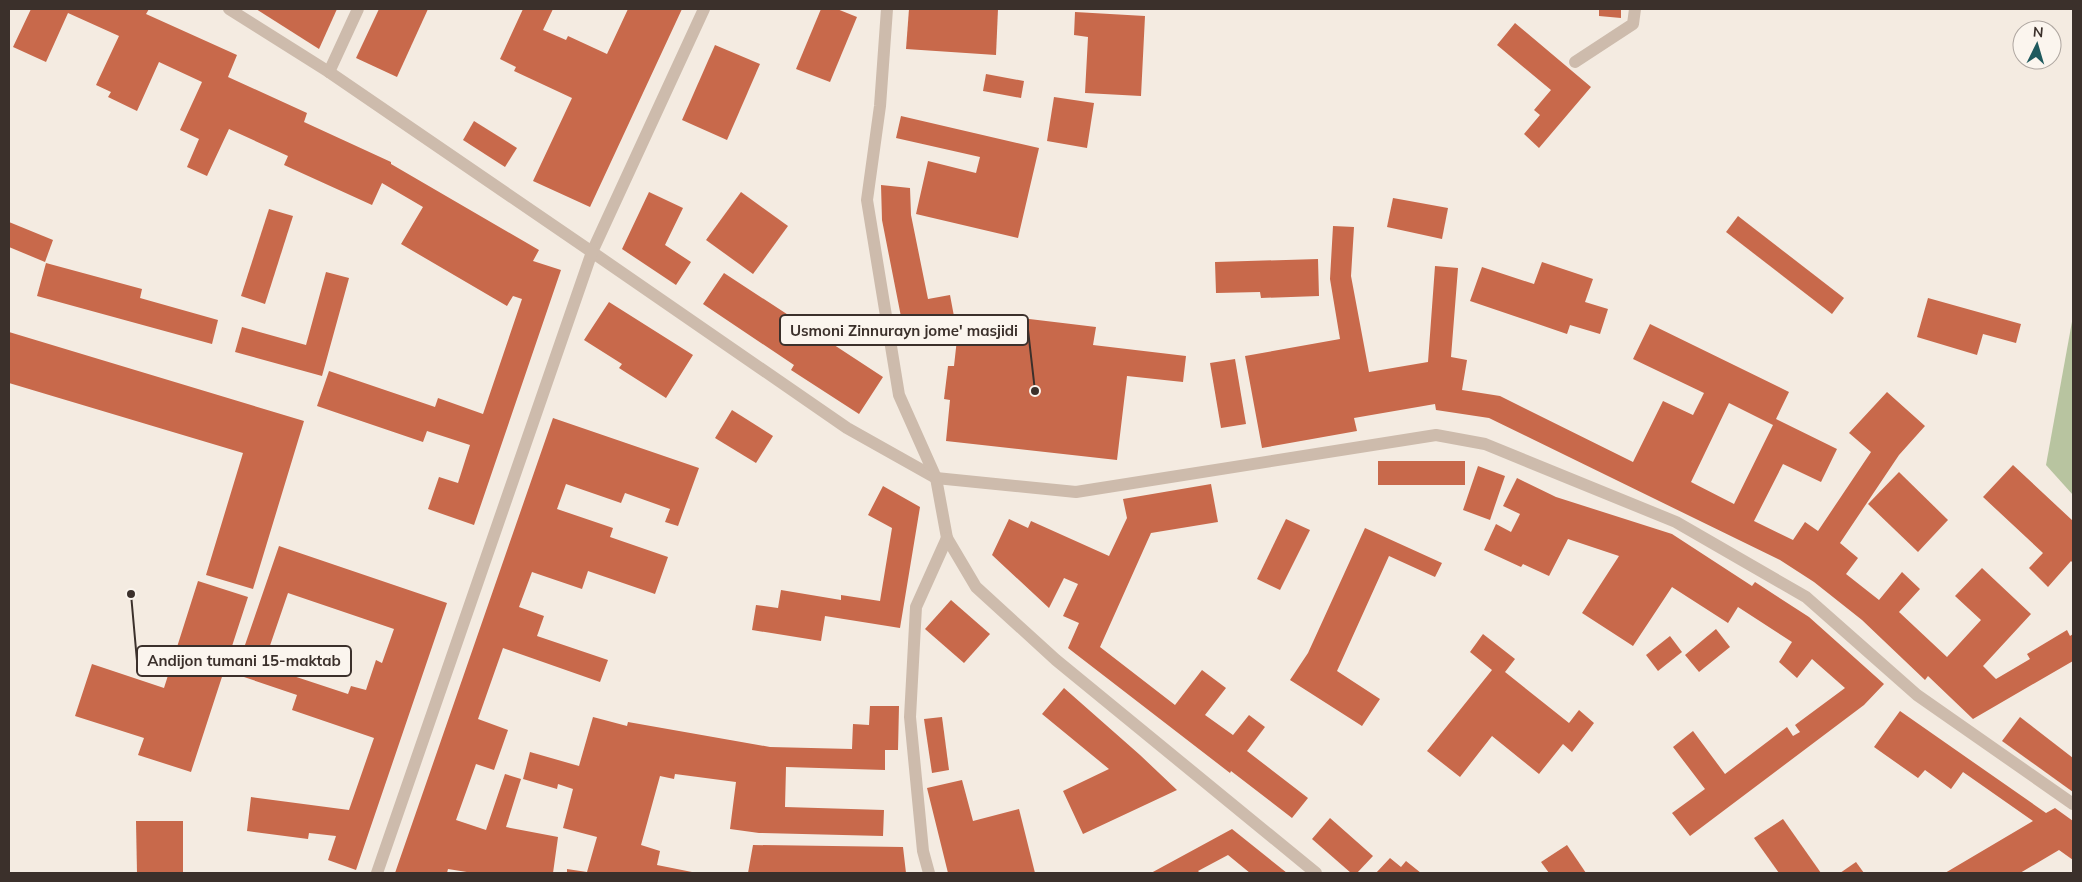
<svg xmlns="http://www.w3.org/2000/svg" width="2082" height="882" viewBox="0 0 2082 882" font-family="Mulish,sans-serif">
<style>
.green{fill:#b8c4a0}
.building{fill:#c8694b;fill-rule:evenodd}
.lines{fill:none;stroke-linecap:round;stroke-linejoin:round}
.service{stroke:#cdbbac;stroke-width:12}
.minor{stroke:#cdbbac;stroke-width:12}
.tertiary{stroke:#cdbbac;stroke-width:12}
.leader{fill:none;stroke:#3b302b;stroke-width:2}
.callout-dot{fill:#3b302b;stroke:#fbf5ee;stroke-width:2}
.callout{fill:#fbf5ee;stroke:#3b302b;stroke-width:2}
.callout-label{font-size:15px;text-anchor:middle;font-weight:bold;fill:#3b302b}
</style>
<rect width="100%" height="100%" fill="#f4ebe1"/>
<polygon class="green" points="2073,316 2073,495 2046,465"/>
<g class="building">
<polygon points="31,9 149,9 146,14 237,55 228,77 307,113 304,122 391,162 391,164 539,250 533,261 561,270 474,525 428,509 439,477 458,483 470,445 427,431 423,442 317,406 329,371 435,407 438,398 483,414 522,299 513,296 507,306 401,244 423,207 382,183 372,205 284,165 288,156 229,129 207,176 187,167 199,139 180,130 202,82 159,62 137,111 108,97 111,92 96,85 119,36 68,13 46,62 13,47"/>
<polygon points="256,9 337,9 319,49"/>
<polygon points="379,9 428,9 397,77 356,58"/>
<polygon points="523,9 553,9 543,30 566,40 568,36 607,54 628,9 682,9 590,207 533,181 572,98 514,71 516,67 500,59"/>
<polygon points="821,9 837,9 857,17 830,82 796,69"/>
<polygon points="909,9 998,9 996,55 906,49"/>
<polygon points="1599,9 1621,9 1621,18 1599,16"/>
<polygon points="1075,12 1145,16 1141,96 1085,93 1088,37 1074,35"/>
<polygon points="1515,23 1591,87 1539,148 1524,134 1540,115 1534,110 1551,90 1497,45"/>
<polygon points="715,45 760,64 727,140 682,120"/>
<polygon points="986,74 1024,81 1021,98 983,91"/>
<polygon points="1054,97 1094,103 1087,148 1047,141"/>
<polygon points="901,116 1039,148 1018,238 916,214 928,161 976,173 980,157 896,138"/>
<polygon points="474,121 517,148 505,167 463,140"/>
<polygon points="881,185 910,188 911,215 928,299 950,295 956,327 905,337 882,220"/>
<polygon points="649,192 683,208 665,245 691,262 676,285 622,249"/>
<polygon points="741,192 788,226 753,274 706,240"/>
<polygon points="1393,198 1448,208 1442,239 1387,227"/>
<polygon points="269,209 293,216 265,304 241,296"/>
<polygon points="1738,216 1844,298 1832,314 1726,232"/>
<polygon points="9,222 53,240 45,262 9,247"/>
<path d="M1333 226 1354 227 1351 276 1369 372 1428 362 1435 266 1458 268 1451 357 1467 360 1462 390 1500 396 1633 462 1663 401 1693 415 1704 393 1633 359 1650 324 1789 392 1776 419 1837 449 1821 482 1783 464 1754 521 1793 540 1805 522 1818 531 1871 452 1849 433 1887 392 1925 426 1899 455 1840 543 1858 558 1846 574 1879 600 1902 572 1920 589 1899 612 1947 657 1981 620 1955 596 1982 568 2031 614 1983 666 1996 679 2030 659 2027 654 2067 630 2070 636 2073 634V661L1973 719 1928 676 1925 680 1862 620 1814 582 1780 560 1489 418 1436 410 1435 404 1354 418 1357 431 1262 448 1245 356 1340 339 1330 279ZM1729 403 1773 425 1734 504 1691 482Z"/>
<polygon points="1318,259 1319,296 1261,298 1260,292 1216,293 1215,262"/>
<polygon points="1542,262 1593,279 1585,302 1608,309 1600,334 1570,325 1567,334 1470,301 1482,267 1534,284"/>
<polygon points="46,263 142,289 140,298 218,320 212,344 37,296"/>
<polygon points="326,272 349,278 322,376 235,352 242,327 306,345"/>
<polygon points="724,273 883,377 859,414 791,370 794,365 703,304"/>
<polygon points="1928,298 2021,324 2016,343 1983,334 1977,355 1917,337"/>
<polygon points="609,302 693,355 666,398 619,368 622,364 584,340"/>
<polygon points="1021,318 1096,327 1093,345 1186,356 1183,382 1127,376 1117,460 946,441 950,400 944,399 948,366 954,366 958,330 1019,337"/>
<polygon points="9,332 304,421 253,589 206,575 243,453 9,383"/>
<polygon points="1235,359 1246,424 1221,428 1210,363"/>
<polygon points="732,410 773,436 756,463 715,438"/>
<polygon points="553,418 699,468 678,526 665,522 670,509 625,493 621,503 566,484 557,509 613,528 610,537 668,557 655,594 588,571 582,589 532,572 519,607 544,616 537,636 608,660 600,682 503,648 478,719 508,730 494,770 476,764 456,820 486,830 505,774 521,779 506,827 558,837 553,873 473,873 448,869 447,873 395,873"/>
<rect x="1378" y="461" width="87" height="24"/>
<polygon points="2013,465 2073,521 2073,563 2071,561 2048,587 2029,568 2043,553 1983,497"/>
<polygon points="1478,466 1505,476 1490,520 1463,510"/>
<polygon points="1899,472 1948,520 1918,552 1868,504"/>
<polygon points="1517,478 1556,497 1672,534 1752,586 1755,582 1809,617 1884,684 1864,705 1690,836 1672,813 1705,789 1673,747 1693,731 1725,774 1787,727 1793,736 1800,732 1795,725 1845,688 1812,659 1797,678 1779,662 1792,642 1738,607 1728,623 1672,587 1633,646 1582,613 1619,556 1568,539 1549,576 1523,564 1521,567 1484,550 1496,524 1511,532 1520,514 1503,506"/>
<polygon points="1211,484 1218,522 1151,533 1100,647 1175,705 1202,670 1226,688 1205,715 1233,735 1249,715 1265,727 1247,751 1308,798 1292,818 1231,771 1230,773 1068,648 1079,623 1063,616 1078,584 1064,578 1049,608 992,555 1009,519 1028,528 1031,521 1109,556 1127,518 1123,499"/>
<polygon points="883,486 920,507 900,628 825,616 821,641 752,630 756,605 778,608 781,590 841,600 841,595 880,601 892,528 868,515"/>
<polygon points="1286,519 1310,530 1280,590 1257,579"/>
<polygon points="1365,528 1442,563 1435,577 1389,556 1337,671 1380,699 1362,726 1290,680 1308,653"/>
<path d="M279 546 447 603 356 870 328 860 336 836 309 833 308 839 247 831 251 797 349 810 374 738 292 710 297 695 235 674ZM288 593 394 629 382 663 376 660 366 690 351 686 348 694 263 666Z"/>
<polygon points="198,581 248,597 191,772 138,755 144,738 75,716 92,664 164,688"/>
<polygon points="951,600 990,634 964,663 925,629"/>
<polygon points="1716,629 1730,647 1699,672 1685,655"/>
<polygon points="1483,634 1515,659 1505,672 1569,723 1579,710 1594,723 1572,752 1563,744 1539,774 1492,736 1460,777 1427,751 1492,670 1470,652"/>
<polygon points="1670,636 1682,652 1658,671 1646,655"/>
<polygon points="1064,688 1140,755 1177,790 1083,834 1063,791 1109,769 1042,714"/>
<polygon points="870,706 899,706 898,750 885,750 885,770 786,767 785,807 884,810 883,836 759,833 730,829 736,782 675,774 674,779 660,776 641,845 660,851 657,865 697,873 567,873 567,869 587,872 597,837 563,828 573,789 558,784 557,789 523,779 530,752 579,766 593,717 627,726 628,722 770,747 852,749 853,724 869,725"/>
<polygon points="1900,711 2046,813 2055,808 2073,821 2073,860 2059,850 2020,873 1945,873 2033,821 1963,772 1951,789 1925,770 1918,778 1874,747"/>
<polygon points="942,717 949,770 932,773 924,719"/>
<polygon points="2020,717 2073,758 2073,792 2002,741"/>
<polygon points="962,780 973,821 1019,809 1035,873 948,873 927,788"/>
<polygon points="1330,818 1373,856 1357,873 1351,873 1312,839"/>
<polygon points="1783,819 1821,873 1779,873 1754,838"/>
<polygon points="136,821 183,821 183,873 137,873"/>
<polygon points="1232,829 1287,873 1250,873 1228,855 1198,871 1200,873 1151,873"/>
<polygon points="753,845 903,847 906,873 791,872 790,873 748,873"/>
<polygon points="1567,845 1586,873 1549,873 1541,862"/>
<polygon points="1390,858 1401,867 1406,861 1421,873 1376,873"/>
<polygon points="1856,862 1864,873 1840,873"/>
</g>
<g class="lines">
<g class="service">
<polyline points="1575,62 1633,24 1635,9"/>
<polyline points="329,72 358,9"/>
</g>
<g class="minor">
<polyline points="704,9 592,252 847,428 936,478 1076,492 1436,435 1485,444 1676,522 1806,597 1917,695 2073,804"/>
<polyline points="887,9 880,106 867,200 899,395 936,478 947,538 976,587 1056,660 1316,873"/>
<polyline points="929,873 923,851 910,717 916,607 947,538"/>
</g>
<polyline class="tertiary" points="229,9 329,72 592,252 377,873"/>
</g>
<path class="leader" d="M1035 391L1028 330M131 594L137 661"/>
<g class="callout-dot">
<circle cx="1035" cy="391" r="5"/>
<circle cx="131" cy="594" r="5"/>
</g>
<g class="callout">
<rect x="780" y="315" width="248" height="30" rx="5"/>
<rect x="137" y="646" width="214" height="30" rx="5"/>
</g>
<g class="callout-label">
<text x="904" y="336">Usmoni Zinnurayn jome' masjidi</text>
<text x="244" y="666">Andijon tumani 15-maktab</text>
</g>
<rect width="2082" height="882" fill="none" stroke="#3b302b" stroke-width="20"/>
<g transform="translate(2037 45) rotate(5)"><circle r="24" fill="#fbf5ee" stroke="#aea6a0"/>
<path d="M0-4L9 19L0 12L-9 19Z" fill="#1f5a5e"/>
<text y="-8" font-size="14" font-weight="bold" text-anchor="middle" fill="#3b302b">N</text>
</g>
</svg>
